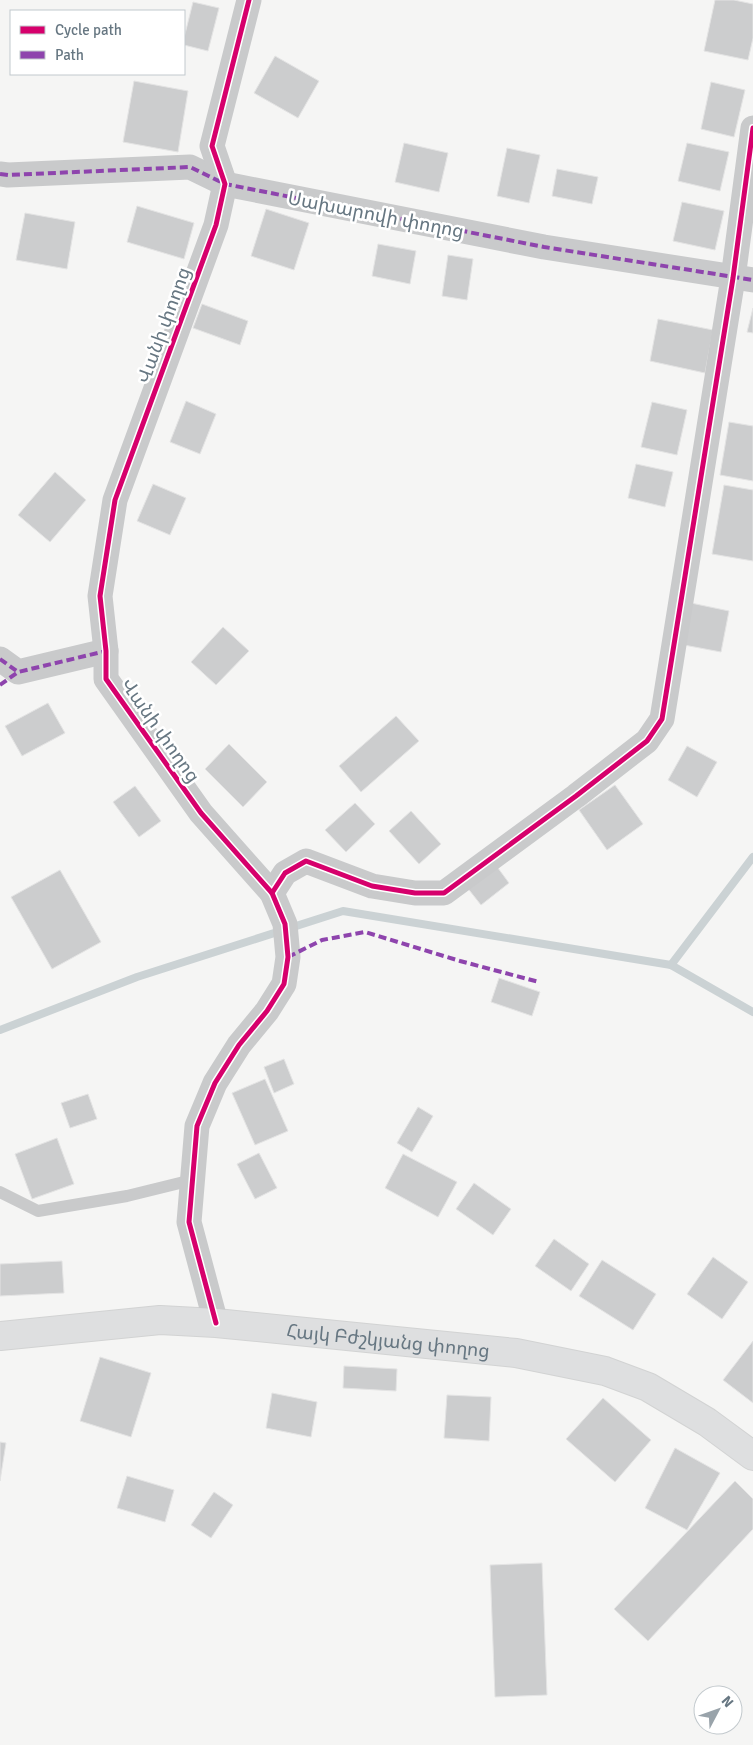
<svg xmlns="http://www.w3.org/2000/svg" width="753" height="1745" viewBox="0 0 753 1745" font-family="Signika,'Noto Sans Armenian',sans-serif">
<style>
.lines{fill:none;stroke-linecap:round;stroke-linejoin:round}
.stream{stroke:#cbd2d4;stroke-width:8}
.building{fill:#cccdce;stroke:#e4e4e4}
.secondary-casing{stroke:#d2d3d3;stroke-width:30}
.lane{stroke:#c9cacb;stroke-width:12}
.street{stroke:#c9cacb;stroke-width:25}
.secondary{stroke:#dedfe0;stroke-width:28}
.quiet{stroke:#8e44ad;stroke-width:4;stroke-dasharray:8 4;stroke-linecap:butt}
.cycleway-casing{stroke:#fff;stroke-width:8}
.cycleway{stroke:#d6006c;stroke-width:5}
.labels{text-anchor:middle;stroke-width:5;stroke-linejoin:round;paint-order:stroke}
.street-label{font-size:19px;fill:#677782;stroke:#fff}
</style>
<rect width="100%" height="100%" fill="#f5f5f4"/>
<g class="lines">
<g class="stream">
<polyline points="671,965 753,857"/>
<polyline points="0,1030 137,977 343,911 671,965 753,1012"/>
</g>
</g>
<g class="building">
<polygon points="715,0 734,0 753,4 753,38 748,60 704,51"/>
<polygon points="193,2 219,8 208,51 184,45 184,38"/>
<polygon points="275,56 319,81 298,118 254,93"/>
<polygon points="134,81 188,91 178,152 123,142"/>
<polygon points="711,82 745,90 734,137 701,129"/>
<polygon points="404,143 448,153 439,192 395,182"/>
<polygon points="687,143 729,152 720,191 678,181"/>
<polygon points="507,148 540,155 529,203 497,196"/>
<polygon points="557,169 598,177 592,204 552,196"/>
<polygon points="682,202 724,211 715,250 673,241"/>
<polygon points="137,206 194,223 184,259 127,242"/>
<polygon points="266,209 309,223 294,270 251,256"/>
<polygon points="25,213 75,222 67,269 16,260"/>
<polygon points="378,244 416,251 410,284 372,276"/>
<polygon points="448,255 473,259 467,300 442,296"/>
<polygon points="202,304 248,321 240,345 193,328"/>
<polygon points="753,308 753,333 747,332"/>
<polygon points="658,319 713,330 705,373 650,361"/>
<polygon points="186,401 216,414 200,454 170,442"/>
<polygon points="652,402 687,410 677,455 641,447"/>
<polygon points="729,422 753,426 753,481 720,475"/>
<polygon points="636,464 673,472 665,507 628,498"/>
<polygon points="55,472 86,500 50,542 18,515"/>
<polygon points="153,484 186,498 170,535 137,521"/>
<polygon points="724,485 753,490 753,561 712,554"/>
<polygon points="691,603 729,611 721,652 684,645"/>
<polygon points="223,627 249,651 216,685 191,662"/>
<polygon points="48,703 65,733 22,756 5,726"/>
<polygon points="396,716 419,741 361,792 339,766"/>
<polygon points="229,744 267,782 243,807 205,769"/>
<polygon points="687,746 717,762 697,797 668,780"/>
<polygon points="615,785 643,824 607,850 579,810"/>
<polygon points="135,786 161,821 139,837 113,802"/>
<polygon points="355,803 375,824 346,852 325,830"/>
<polygon points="411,811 441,844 419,864 389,831"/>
<polygon points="495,864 509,883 481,905 466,886"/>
<polygon points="60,870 101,942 52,969 11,897"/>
<polygon points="499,978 540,992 532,1016 491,1002"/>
<polygon points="284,1059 294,1084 274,1093 264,1067"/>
<polygon points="265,1079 288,1131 255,1145 232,1093"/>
<polygon points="88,1094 97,1119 70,1128 61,1103"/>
<polygon points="418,1107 433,1116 412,1152 397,1143"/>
<polygon points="57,1138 74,1184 32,1199 15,1154"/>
<polygon points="259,1153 277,1188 255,1199 237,1164"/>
<polygon points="403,1154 457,1182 438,1217 385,1188"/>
<polygon points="474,1183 511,1209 493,1235 456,1209"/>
<polygon points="554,1239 589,1264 571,1291 535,1266"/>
<polygon points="713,1257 748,1282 722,1319 687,1294"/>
<polygon points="602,1260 656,1294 633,1330 579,1296"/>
<polygon points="62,1261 64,1293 0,1296 0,1264"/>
<polygon points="753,1341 753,1403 723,1380"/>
<polygon points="100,1357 151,1373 131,1437 80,1421"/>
<polygon points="344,1366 397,1369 396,1391 343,1388"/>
<polygon points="272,1393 317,1402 311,1437 266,1428"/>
<polygon points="447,1395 491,1397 489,1441 444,1438"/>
<polygon points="603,1398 651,1440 615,1482 566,1439"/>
<polygon points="0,1442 6,1443 0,1481"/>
<polygon points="675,1448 720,1473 687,1530 645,1508"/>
<polygon points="127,1476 174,1490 165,1522 117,1508"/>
<polygon points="735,1481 753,1499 753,1529 648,1641 614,1609"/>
<polygon points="214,1492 233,1505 211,1538 191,1525"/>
<polygon points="542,1563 547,1695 495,1697 490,1565"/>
</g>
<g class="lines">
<defs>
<g id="secondary">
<path id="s1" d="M0 1336 160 1320 216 1323 516 1353 605 1371 648 1387 707 1422 753 1456"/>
</g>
</defs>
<use href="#secondary" class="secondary-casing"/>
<polyline class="lane" points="0,1192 38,1211 127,1196 192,1180"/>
<g class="street">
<polyline points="0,174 8,175 190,167 225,184 544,247 753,280"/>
<polyline points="0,659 18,672 106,651"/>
<polyline points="272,893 285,873 306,861 372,886 415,893 444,893 576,796 647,741 662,719 733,278 753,128"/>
<polyline points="216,1323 189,1222 197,1126 215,1083 239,1045 267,1011 284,984 288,957 285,924 272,893 201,813 106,679 106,651 100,596 115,500 216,225 225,184 212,146 249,0"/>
</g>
<use href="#secondary" class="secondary"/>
<g class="quiet">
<polyline points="0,174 8,175 190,167 225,184 544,247 753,280"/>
<polyline points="0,659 18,672 106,651"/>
<polyline points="0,685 18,672"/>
<polyline points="288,957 322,940 365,932 460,961 539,982"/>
</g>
<defs>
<g id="cycleway">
<polyline points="272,893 285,873 306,861 372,886 415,893 444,893 576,796 647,741 662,719 733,278 753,128"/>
<polyline points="216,1323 189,1222 197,1126 215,1083 239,1045 267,1011 284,984 288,957 285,924 272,893 201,813 106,679 106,651 100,596 115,500 216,225 225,184 212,146 249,0"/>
</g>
</defs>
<use href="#cycleway" class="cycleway-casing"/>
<use href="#cycleway" class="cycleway"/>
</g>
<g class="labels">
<g class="street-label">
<text transform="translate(376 214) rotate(11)" y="7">Սախարովի փողոց</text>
<text transform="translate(163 325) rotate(-70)" y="7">Վանի փողոց</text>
<text transform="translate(161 730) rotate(55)" y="7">Վանի փողոց</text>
<text dy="7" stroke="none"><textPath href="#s1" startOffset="390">Հայկ Բժշկյանց փողոց</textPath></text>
</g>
</g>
<rect x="10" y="10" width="175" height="65" fill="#ffffff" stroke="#c2c9cd"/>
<rect x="20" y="26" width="25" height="8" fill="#d6006c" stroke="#c2c9cd"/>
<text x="55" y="35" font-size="15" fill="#677782">Cycle path</text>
<rect x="20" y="51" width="25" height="8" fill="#8e44ad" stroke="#c2c9cd"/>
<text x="55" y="60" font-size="15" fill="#677782">Path</text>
<g transform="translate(718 1710) rotate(49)"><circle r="24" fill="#ffffff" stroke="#c2c9cd"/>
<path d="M0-4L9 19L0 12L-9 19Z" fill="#99a3aa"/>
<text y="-8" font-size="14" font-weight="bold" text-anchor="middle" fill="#677782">N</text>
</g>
</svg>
